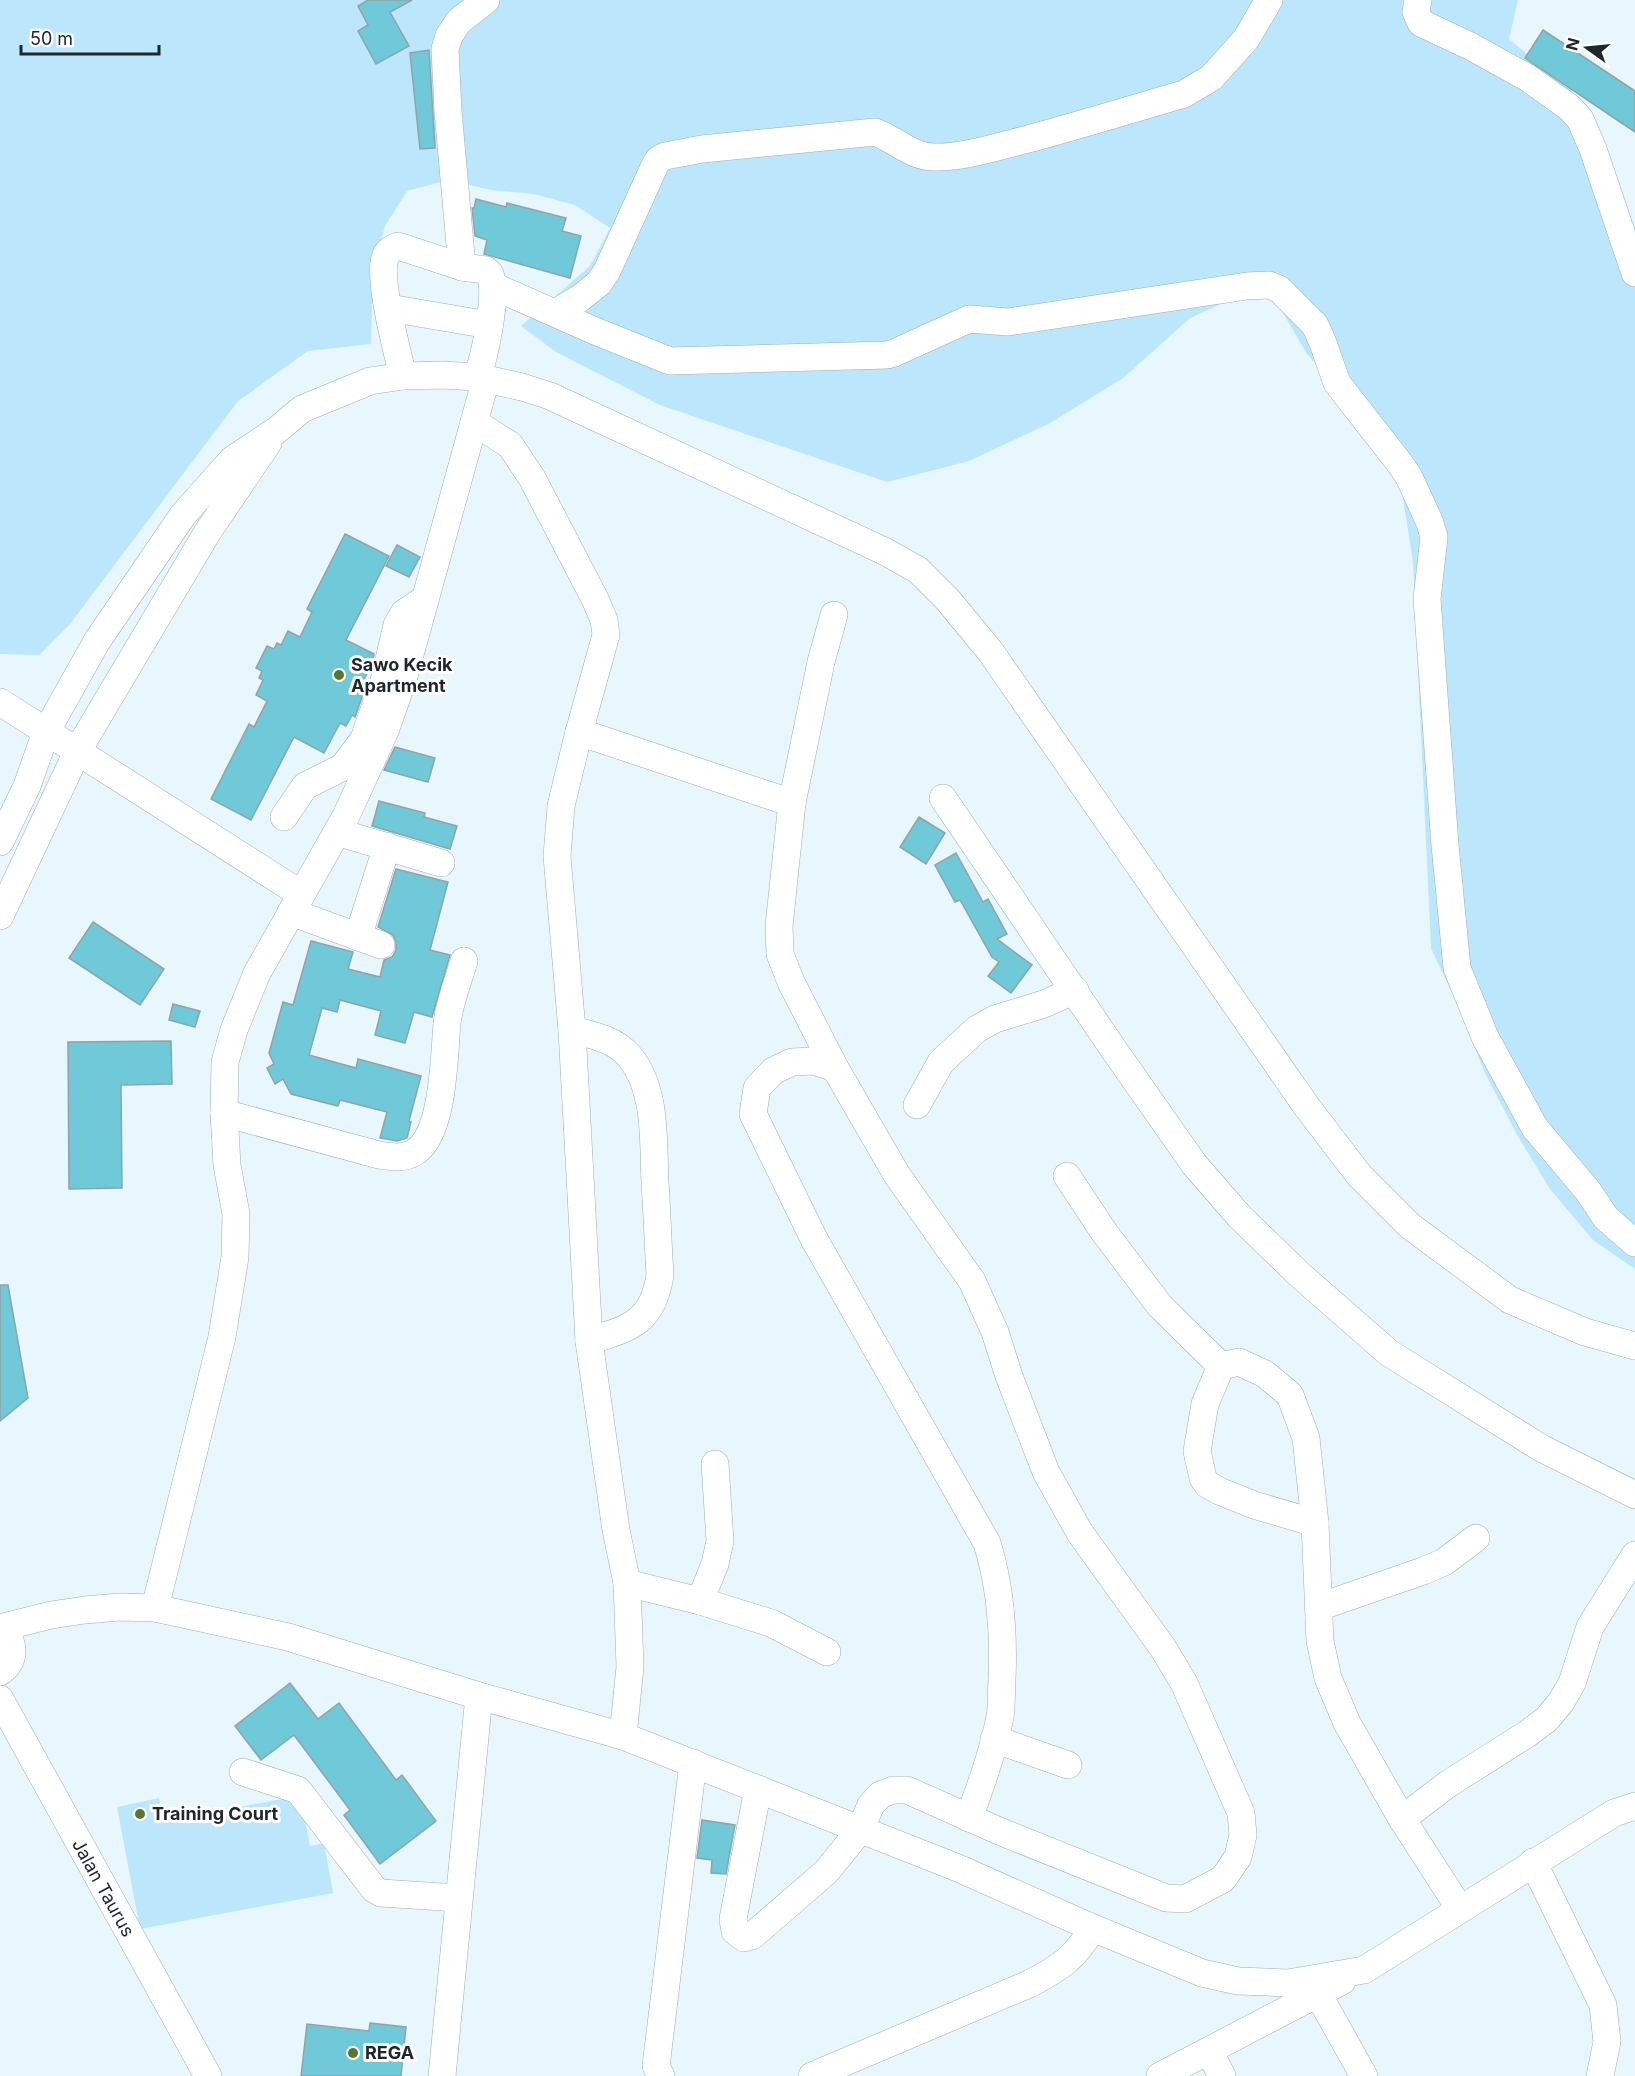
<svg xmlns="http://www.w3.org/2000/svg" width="1635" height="2076" viewBox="0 0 1635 2076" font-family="Inter,sans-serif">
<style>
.green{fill:#bce6fb}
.building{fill:#6fc9d8;stroke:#90a4a8;stroke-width:1.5}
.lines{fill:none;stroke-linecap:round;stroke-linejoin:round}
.minor-casing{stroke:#9daeb7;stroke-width:28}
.minor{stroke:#fff;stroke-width:27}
.poi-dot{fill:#58762c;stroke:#fff;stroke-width:2}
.labels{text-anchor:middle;stroke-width:6;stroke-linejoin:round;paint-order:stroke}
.poi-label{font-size:18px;font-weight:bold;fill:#20272a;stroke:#fff;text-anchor:start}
.street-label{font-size:18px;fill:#20272a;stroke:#fff}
</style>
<rect width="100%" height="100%" fill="#e8f6fe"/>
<g class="green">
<polygon points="0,0 1518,0 1509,39 1572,91 1635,256 1635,1269 1593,1240 1550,1189 1516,1133 1484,1071 1460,1010 1431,948 1413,562 1397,460 1307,354 1279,306 1265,298 1232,299 1190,318 1123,378 1050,423 969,461 887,482 660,405 556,352 521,326 590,266 610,228 575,205 534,194 491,190 448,180 407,191 385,226 373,268 371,344 308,351 238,401 70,624 39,655 0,654"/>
<polygon points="292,1797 302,1805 310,1846 324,1843 333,1893 140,1929 117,1807 159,1798 164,1821"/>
</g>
<g class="building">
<polygon points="368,0 412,0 390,12 409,46 376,64 358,31 368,25 358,6"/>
<polygon points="1543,30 1635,91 1635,132 1525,58"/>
<polygon points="429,50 435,148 420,149 410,53"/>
<polygon points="476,199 506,207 507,203 566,218 562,231 581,236 570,278 484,254 487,240 475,236 472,208 474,208"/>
<polygon points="345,534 389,556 346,640 374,654 372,663 362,684 366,686 355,717 352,715 346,726 340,723 324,753 294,737 251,820 211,799 249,724 254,727 267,701 256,695 263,680 259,678 262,671 256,668 267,646 274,649 277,643 281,645 288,631 300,637 312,612 307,609"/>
<polygon points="397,545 420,557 409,577 386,566"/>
<polygon points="395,747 435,758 428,782 384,770"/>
<polygon points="379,801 425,813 424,817 457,826 450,849 372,826"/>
<polygon points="919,817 945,833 926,864 900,847"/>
<polygon points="956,853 983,902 988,899 1007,934 997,939 1032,965 1011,993 988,976 999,962 992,957 960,900 955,902 935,865"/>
<polygon points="396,869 448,882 430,950 450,955 432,1017 414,1012 405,1043 375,1035 381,1011 340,1000 337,1012 322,1008 309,1055 356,1068 358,1059 421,1076 409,1121 411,1122 407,1138 397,1141 380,1138 387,1112 340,1100 338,1106 291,1094 283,1079 275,1084 267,1068 274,1064 269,1053 283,1002 293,1005 311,941 353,952 348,969 380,977 384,960 392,957 396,950 396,942 393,935 378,927"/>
<polygon points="93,922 164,969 140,1005 69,958"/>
<polygon points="173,1004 200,1011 195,1027 169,1020"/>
<polygon points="171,1041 172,1084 121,1085 122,1188 69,1189 68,1042"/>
<polygon points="0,1285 8,1285 28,1398 0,1421"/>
<polygon points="290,1683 318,1719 339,1703 396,1780 402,1775 436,1821 380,1864 344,1815 350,1810 294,1735 261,1760 235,1726"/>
<polygon points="702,1820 735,1825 726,1874 711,1873 712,1860 697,1858"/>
<polygon points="370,2023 406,2027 401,2076 301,2076 307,2024 369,2031"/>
</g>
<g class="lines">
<defs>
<g id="minor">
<polyline points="1418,0 1416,12 1421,23 1470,46 1528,78 1570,108 1580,119 1593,149 1635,273"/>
<polyline points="462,267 448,111 445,49 449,36 459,21 486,0"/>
<polyline points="493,286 595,331 670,361 887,355 894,353 969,319 1008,322 1247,286 1269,285 1279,289 1315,325 1323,343 1337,383 1401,465 1409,477 1430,523 1434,537 1427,599 1445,845 1457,968 1485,1037 1535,1128 1588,1191 1606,1218 1635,1243"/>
<polyline points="389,308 489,325"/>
<path d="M555 313 579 299 599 283 607 271 655 165 659 159 665 156 702 149 875 132C895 139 910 156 933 157 962 158 1000 146 1028 139 1080 125 1132 109 1184 94L1211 78 1246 39 1269 0"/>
<path d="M403 376C397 351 378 280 385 258 387 251 391 249 398 246L462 267 486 270 490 274C498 294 485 356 477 377"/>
<polyline points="474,422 510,445 532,478 595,599 604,620 606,635 579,732 561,806 557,856 572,1030 589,1341 616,1530 627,1583 630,1667 623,1736"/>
<polyline points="0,702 301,894"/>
<polyline points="579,732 792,803"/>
<polyline points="943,798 1112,1047 1194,1164 1239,1216 1300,1275 1389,1353 1541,1448 1635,1495"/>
<polyline points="284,817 305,786 343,767 364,739 384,681 397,625 404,613 425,599"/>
<polyline points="337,832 441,863"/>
<polyline points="0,842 27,786 46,732 97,641 183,515 232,460 277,430 302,409 370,381 403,376 442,375 477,377 522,387 550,396 884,551 918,570 948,600 990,651 1307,1107 1359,1175 1410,1226 1510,1300 1585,1332 1635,1346"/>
<polyline points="291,912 381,945"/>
<polyline points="0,916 78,750 207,533 268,443"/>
<polyline points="358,937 387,846"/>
<path d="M572 1030C593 1035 615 1039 630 1057 657 1090 653 1141 655 1182 657 1213 658 1244 660 1275 653 1322 631 1328 589 1341"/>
<path d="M835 1068 813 1061 792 1062 773 1071 757 1088 753 1114 814 1239 987 1543C1001 1588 1004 1633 1002 1680 1001 1692 1002 1705 1000 1717 993 1752 981 1785 969 1818"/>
<polyline points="917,1105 941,1062 977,1029 995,1019 1044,1004 1075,990"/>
<path d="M224 1113 379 1155C391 1157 404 1159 415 1152 444 1134 444 1055 447 1024 449 1003 458 982 464 961"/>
<polyline points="1067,1176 1104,1232 1160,1306 1221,1366"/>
<polyline points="1221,1366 1239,1362 1265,1374 1290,1395 1306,1438 1315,1523 1320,1641 1328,1678 1347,1723 1402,1819 1460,1909"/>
<polyline points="1221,1366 1205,1404 1197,1451 1203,1478 1207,1484 1219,1491 1254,1505 1315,1523"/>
<polyline points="627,1583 700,1601 771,1623 827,1652"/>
<polyline points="700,1601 715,1564 720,1541 715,1464"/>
<polyline points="1319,1607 1423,1571 1444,1562 1476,1538"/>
<polyline points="155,1608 222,1337 235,1257 236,1214 227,1165 224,1113 225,1062 234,1030 257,973 346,816 385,731 403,680 486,379"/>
<polyline points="0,1628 51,1615 85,1610 120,1607 155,1608 288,1637 479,1696 623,1736 958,1868 1093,1928 1202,1973 1238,1981 1288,1983 1364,1970 1614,1813 1635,1806"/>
<path d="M0 1628C15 1641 17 1660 0 1672"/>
<polyline points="0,1699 208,2076"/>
<polyline points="994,1739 1068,1765"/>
<polyline points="243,1772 298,1790 374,1889 381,1893 458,1898"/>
<polyline points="758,1789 733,1919 735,1931 744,1938 752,1936 826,1872 860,1830 871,1805 880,1795 893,1790 907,1790 999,1831 1166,1898 1185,1899 1223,1879 1238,1857 1243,1835 1241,1813 1184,1683 1163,1648 1080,1533 1046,1472 1009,1376 995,1332 972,1281 897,1175 835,1068 791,982 780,954 779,926 792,803 821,662 834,615"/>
<polyline points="1402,1819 1448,1784 1527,1734 1547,1719 1561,1702 1572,1683 1590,1627 1635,1555"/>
<polyline points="1533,1862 1603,2005 1607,2042 1600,2076"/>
<polyline points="1318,1994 1364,2076"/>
<polyline points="1209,2051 1222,2076"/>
<polyline points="442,2076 479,1696"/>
<polyline points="661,2076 656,2066 693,1763"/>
<path d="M812 2076 1029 1984C1061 1967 1074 1959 1093 1928"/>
<polyline points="1160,2076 1342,1981"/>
</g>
</defs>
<use href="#minor" class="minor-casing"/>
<use href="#minor" class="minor"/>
</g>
<g class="poi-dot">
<circle cx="339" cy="675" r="6"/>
<circle cx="140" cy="1814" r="6"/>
<circle cx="353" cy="2053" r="6"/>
</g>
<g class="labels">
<g class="poi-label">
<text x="351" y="671">Sawo Kecik<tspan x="351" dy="21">Apartment</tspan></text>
<text x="152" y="1820">Training Court</text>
<text x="365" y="2059">REGA</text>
</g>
<g class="street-label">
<text transform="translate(103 1888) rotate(61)" y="6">Jalan Taurus</text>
</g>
</g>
<g transform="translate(1587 48) rotate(285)" stroke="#ffffff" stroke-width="4.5" paint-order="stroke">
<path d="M0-4.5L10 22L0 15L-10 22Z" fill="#20272a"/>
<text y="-9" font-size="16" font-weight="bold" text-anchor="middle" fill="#20272a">N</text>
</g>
<path d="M21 45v9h138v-9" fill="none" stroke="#20272a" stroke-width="3"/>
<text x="30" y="45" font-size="18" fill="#20272a" stroke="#ffffff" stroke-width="4.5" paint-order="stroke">50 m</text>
</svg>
